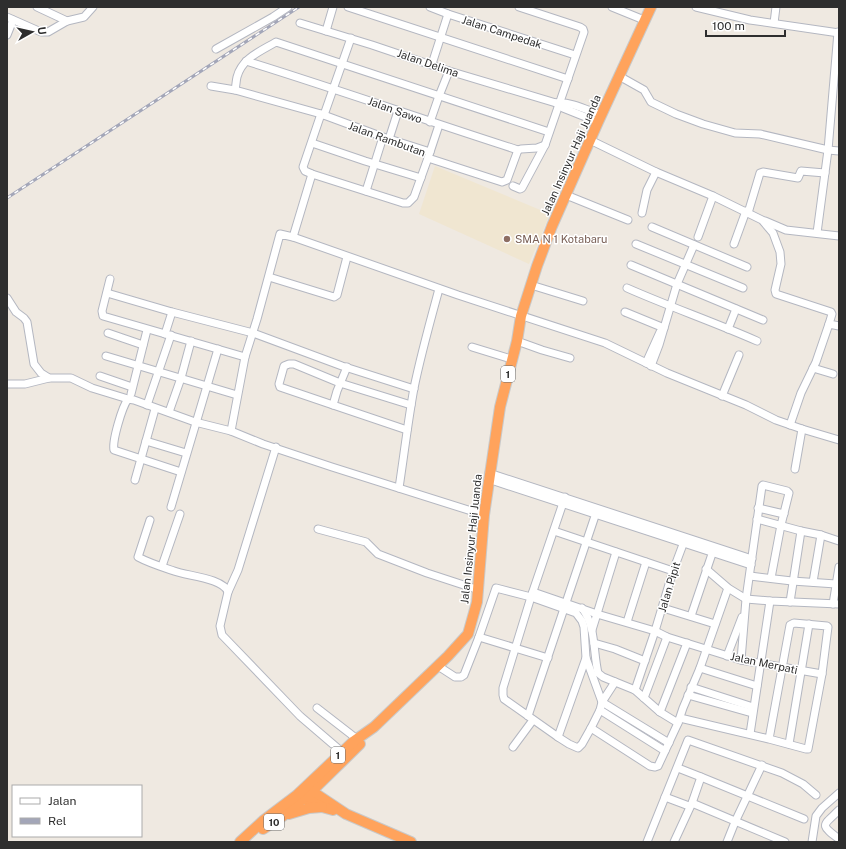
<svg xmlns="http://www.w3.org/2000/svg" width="846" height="849" viewBox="0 0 846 849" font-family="'Public Sans',sans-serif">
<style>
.education{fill:#f0e6d1}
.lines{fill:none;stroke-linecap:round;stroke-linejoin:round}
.minor-casing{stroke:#b4b7c1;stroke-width:9}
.highway-casing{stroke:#c9c9c9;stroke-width:12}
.minor{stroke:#fff;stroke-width:7}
.highway{stroke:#ffa35c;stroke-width:10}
.rail-casing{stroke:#a3a6b8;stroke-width:3}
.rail{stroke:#fff;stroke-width:1.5;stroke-dasharray:4.5;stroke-linecap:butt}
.education-dot{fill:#8d6e63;stroke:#fff;stroke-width:1.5}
.labels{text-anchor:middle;stroke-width:3;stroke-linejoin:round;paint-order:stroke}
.shield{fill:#fff;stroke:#6d6d6d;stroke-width:1}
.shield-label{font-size:10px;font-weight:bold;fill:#2e2e2e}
.street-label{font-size:11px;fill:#2e2e2e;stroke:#fff}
.education-label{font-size:11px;fill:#785e54;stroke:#fff;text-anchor:start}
</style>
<rect width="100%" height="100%" fill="#efe9e1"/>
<polygon class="education" points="435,166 550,214 529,264 419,214"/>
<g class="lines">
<defs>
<g id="minor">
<polyline points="37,7 67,21"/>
<polyline points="348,7 568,79"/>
<polyline points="430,7 448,14 575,55"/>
<polyline points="612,7 644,20"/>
<polyline points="696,7 750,20 839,33"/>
<polyline points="7,17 41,32 48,32 67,21 84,17 93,7"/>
<path d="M300 23 372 45 449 71 556 103C570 101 587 110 601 115"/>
<polyline points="774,23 776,7"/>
<polyline points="326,31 333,7"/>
<polyline points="7,35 13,20"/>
<polyline points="216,49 273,17 288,7"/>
<path d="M246 61C337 89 427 121 518 150L521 149 537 148 545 145"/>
<polyline points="432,64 448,14"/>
<polyline points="619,76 644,90 651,102 676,114 703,124 735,133 760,134 828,150 839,151"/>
<polyline points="211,86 235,90"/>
<polyline points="556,103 563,108 598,122"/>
<polyline points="321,114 303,167 305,171 312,174 403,203 408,203 414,197 428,158"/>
<polyline points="324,115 351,38"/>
<polyline points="430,122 439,96 449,71"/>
<polyline points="389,139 398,111"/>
<polyline points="590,140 656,172 713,196 762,220 773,233 780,252 781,264 775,290 776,294 831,312 832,314 829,324"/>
<polyline points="312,143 365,161 421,178"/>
<path d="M518 150 507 180 502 182 428 158 430 152 383 137 321 114 235 90C236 86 236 81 237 77 242 58 261 51 276 42L549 132"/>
<polyline points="430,152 439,125"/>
<polyline points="513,186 520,189 522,188 545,145 584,32 583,29 580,27 519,7"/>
<polyline points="366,191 383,137"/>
<polyline points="566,195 628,220"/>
<polyline points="642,213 647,190 656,172"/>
<polyline points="748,213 760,173 763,172 798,178 801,171 825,173"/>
<polyline points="765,221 786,230 839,236"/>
<polyline points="652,227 747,267"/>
<polyline points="817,233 828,150 838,32"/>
<polyline points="293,237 312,174"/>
<polyline points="698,237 713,196"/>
<polyline points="636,244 743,288"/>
<polyline points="734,244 746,211"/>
<polyline points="631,265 763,320"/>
<polyline points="269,277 334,297 337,295 347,257"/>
<polyline points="110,279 102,311 103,316 245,357"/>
<polyline points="531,285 583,301"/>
<path d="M627 288C670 307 714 322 757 341"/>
<polyline points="107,293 172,312 253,333 342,366 414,389"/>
<polyline points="7,298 16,312 24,318 27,322 34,364 41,373 49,378 71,378 92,388 128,399"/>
<polyline points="625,312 664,328"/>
<polyline points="728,329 736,309"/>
<polyline points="108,333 143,345"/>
<polyline points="165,334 172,312"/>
<polyline points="517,341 542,350 570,358"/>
<polyline points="472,347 511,359"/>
<polyline points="106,356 237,395"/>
<polyline points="646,363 660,332"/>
<polyline points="651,366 659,345 677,284 694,245"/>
<polyline points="347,367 337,391 333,405 407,430"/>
<polyline points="813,368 833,374"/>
<polyline points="100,376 132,387"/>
<polyline points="7,384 25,384 49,378"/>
<polyline points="131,394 147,330"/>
<polyline points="722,396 739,355"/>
<polyline points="147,405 171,335"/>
<polyline points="333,405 280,387 279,384 284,366 289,364 294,364 340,383 411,405"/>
<polyline points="169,412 181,378 191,341"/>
<polyline points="790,425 801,393 816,362 829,324 839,326"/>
<polyline points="146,441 186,453"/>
<polyline points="795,469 802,429"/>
<path d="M181 472 114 450C112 441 122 407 128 399L134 400 195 422 231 431"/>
<polyline points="489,473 752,559"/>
<polyline points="488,479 751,565"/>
<polyline points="135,480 155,409"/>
<path d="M399 488C404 455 408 421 414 388 421 354 430 322 439 289"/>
<polyline points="565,497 531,597 503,688 503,695 504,699 558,737 569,744 578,748 582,744 591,728 600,710 602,702 615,682"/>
<polyline points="171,507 218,349"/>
<polyline points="758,508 784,514"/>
<polyline points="484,515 332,467 263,444 231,431 245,357 257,319 280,234 293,237 458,295 605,343 667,373 746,405 776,420 802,429 839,440"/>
<polyline points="757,519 801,531 821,535 839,541"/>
<path d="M150 520 138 557C149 563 162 567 174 571 187 576 223 578 228 592L220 626 222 635 300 716 342 752"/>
<polyline points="318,529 366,542 378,554 427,573 479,590"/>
<polyline points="554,531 673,571"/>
<polyline points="162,566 180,514"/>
<polyline points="706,569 728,588 746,599 770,601 839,604"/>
<polyline points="750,576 792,581 836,584"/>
<polyline points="813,582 821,535"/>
<polyline points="228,592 238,570 276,447"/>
<polyline points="533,592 597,614 655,631 667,637 741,660 822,674"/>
<polyline points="790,602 801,531"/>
<polyline points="833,604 839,567"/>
<path d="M582 608C596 626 593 652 598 673L603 677 635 690 660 712 678 723"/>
<polyline points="663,608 715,624"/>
<polyline points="691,616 714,548"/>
<polyline points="627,622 646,562"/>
<polyline points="592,630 616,552"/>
<polyline points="479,637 548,658"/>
<polyline points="594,643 615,649 645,661"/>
<polyline points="727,656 742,617"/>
<polyline points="741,660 746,599 762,486 763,485 787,491 789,493 781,525 771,578"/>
<polyline points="438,666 455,677 461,677 464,675 479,637 496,588 531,597 576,613 582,621 584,627 586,658 602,702 669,743"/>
<polyline points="700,668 757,686"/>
<polyline points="691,687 753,707"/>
<polyline points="635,690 655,631 673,571 685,539"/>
<polyline points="688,695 752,713"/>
<polyline points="644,698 667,637"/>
<polyline points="317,708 357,739"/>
<polyline points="600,710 665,751"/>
<polyline points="660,712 687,643"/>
<polyline points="528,716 597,510"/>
<polyline points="680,718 769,739 806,749 808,749 822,674 828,627 827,626 794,623 790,625 769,739"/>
<polyline points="591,728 650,766 655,767 658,766 678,723 683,708 700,668 728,588"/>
<polyline points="750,734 770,601"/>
<polyline points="558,737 586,658"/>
<polyline points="789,744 809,624"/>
<polyline points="513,747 533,720"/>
<polyline points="678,768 701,777 804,819"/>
<polyline points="665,797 689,806"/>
<polyline points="692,803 785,842"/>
<path d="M839 810C823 826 819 824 839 839"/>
<polyline points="647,842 688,740 782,773 803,784 816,795"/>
<polyline points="674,842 692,803 701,777"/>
<polyline points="727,842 735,822 762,765"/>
<polyline points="812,842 816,816 822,808 839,793"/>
</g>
<g id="highway">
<polyline points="307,788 346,814 411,842"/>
<polyline points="298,795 322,807 333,810"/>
<polyline points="289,814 309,808 322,807"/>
<polyline points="263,829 283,816 312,791 360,744"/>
<polyline points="240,842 264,820 297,795 354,741 374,727 448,656 468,634 477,602 484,515 500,407 517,341 521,316 537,266 552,226 598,122 651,7"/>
</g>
</defs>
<use href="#minor" class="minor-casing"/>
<use href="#highway" class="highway-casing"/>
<use href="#minor" class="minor"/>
<use href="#highway" class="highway"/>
<defs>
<polyline id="rail" points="7,198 299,7"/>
</defs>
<use href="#rail" class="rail-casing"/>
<use href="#rail" class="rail"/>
</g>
<circle class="education-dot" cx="507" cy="239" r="4"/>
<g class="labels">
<g class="shield">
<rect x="501" y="366" width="14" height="16" rx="3"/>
<rect x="331" y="747" width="14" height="16" rx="3"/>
<rect x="264" y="814" width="20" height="16" rx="3"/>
</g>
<g class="shield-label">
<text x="508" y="378">1</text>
<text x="338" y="759">1</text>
<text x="274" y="826">10</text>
</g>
<g class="street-label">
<text transform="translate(502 32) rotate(18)" y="4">Jalan Campedak</text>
<text transform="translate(428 63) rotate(19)" y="4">Jalan Delima</text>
<text transform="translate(395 110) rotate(20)" y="4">Jalan Sawo</text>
<text transform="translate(387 139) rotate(20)" y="4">Jalan Rambutan</text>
<text transform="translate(571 155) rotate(-66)" y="4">Jalan Insinyur Haji Juanda</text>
<text transform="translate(471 539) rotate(-84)" y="4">Jalan Insinyur Haji Juanda</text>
<text transform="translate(669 587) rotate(-73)" y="4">Jalan Pipit</text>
<text transform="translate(764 663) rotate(12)" y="4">Jalan Merpati</text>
</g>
<g class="education-label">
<text x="515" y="243">SMA N 1 Kotabaru</text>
</g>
</g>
<rect width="846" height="849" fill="none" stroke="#2e2e2e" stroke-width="16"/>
<rect x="12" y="785" width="130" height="52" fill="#ffffff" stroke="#ababab"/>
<rect x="20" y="798" width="20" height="6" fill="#ffffff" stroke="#ababab"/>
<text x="48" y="805" font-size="12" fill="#2e2e2e">Jalan</text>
<rect x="20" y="818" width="20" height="6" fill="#a3a6b8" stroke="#ababab"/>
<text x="48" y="825" font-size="12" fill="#2e2e2e">Rel</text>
<g transform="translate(32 32) rotate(82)" stroke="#ffffff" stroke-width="3" paint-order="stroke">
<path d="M0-3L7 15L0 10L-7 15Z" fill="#2e2e2e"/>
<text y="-6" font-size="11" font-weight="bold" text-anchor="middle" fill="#2e2e2e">U</text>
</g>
<path d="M706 30v6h79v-6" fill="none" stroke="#2e2e2e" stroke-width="2"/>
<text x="712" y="30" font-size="12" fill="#2e2e2e" stroke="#ffffff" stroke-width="3" paint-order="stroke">100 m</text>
</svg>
